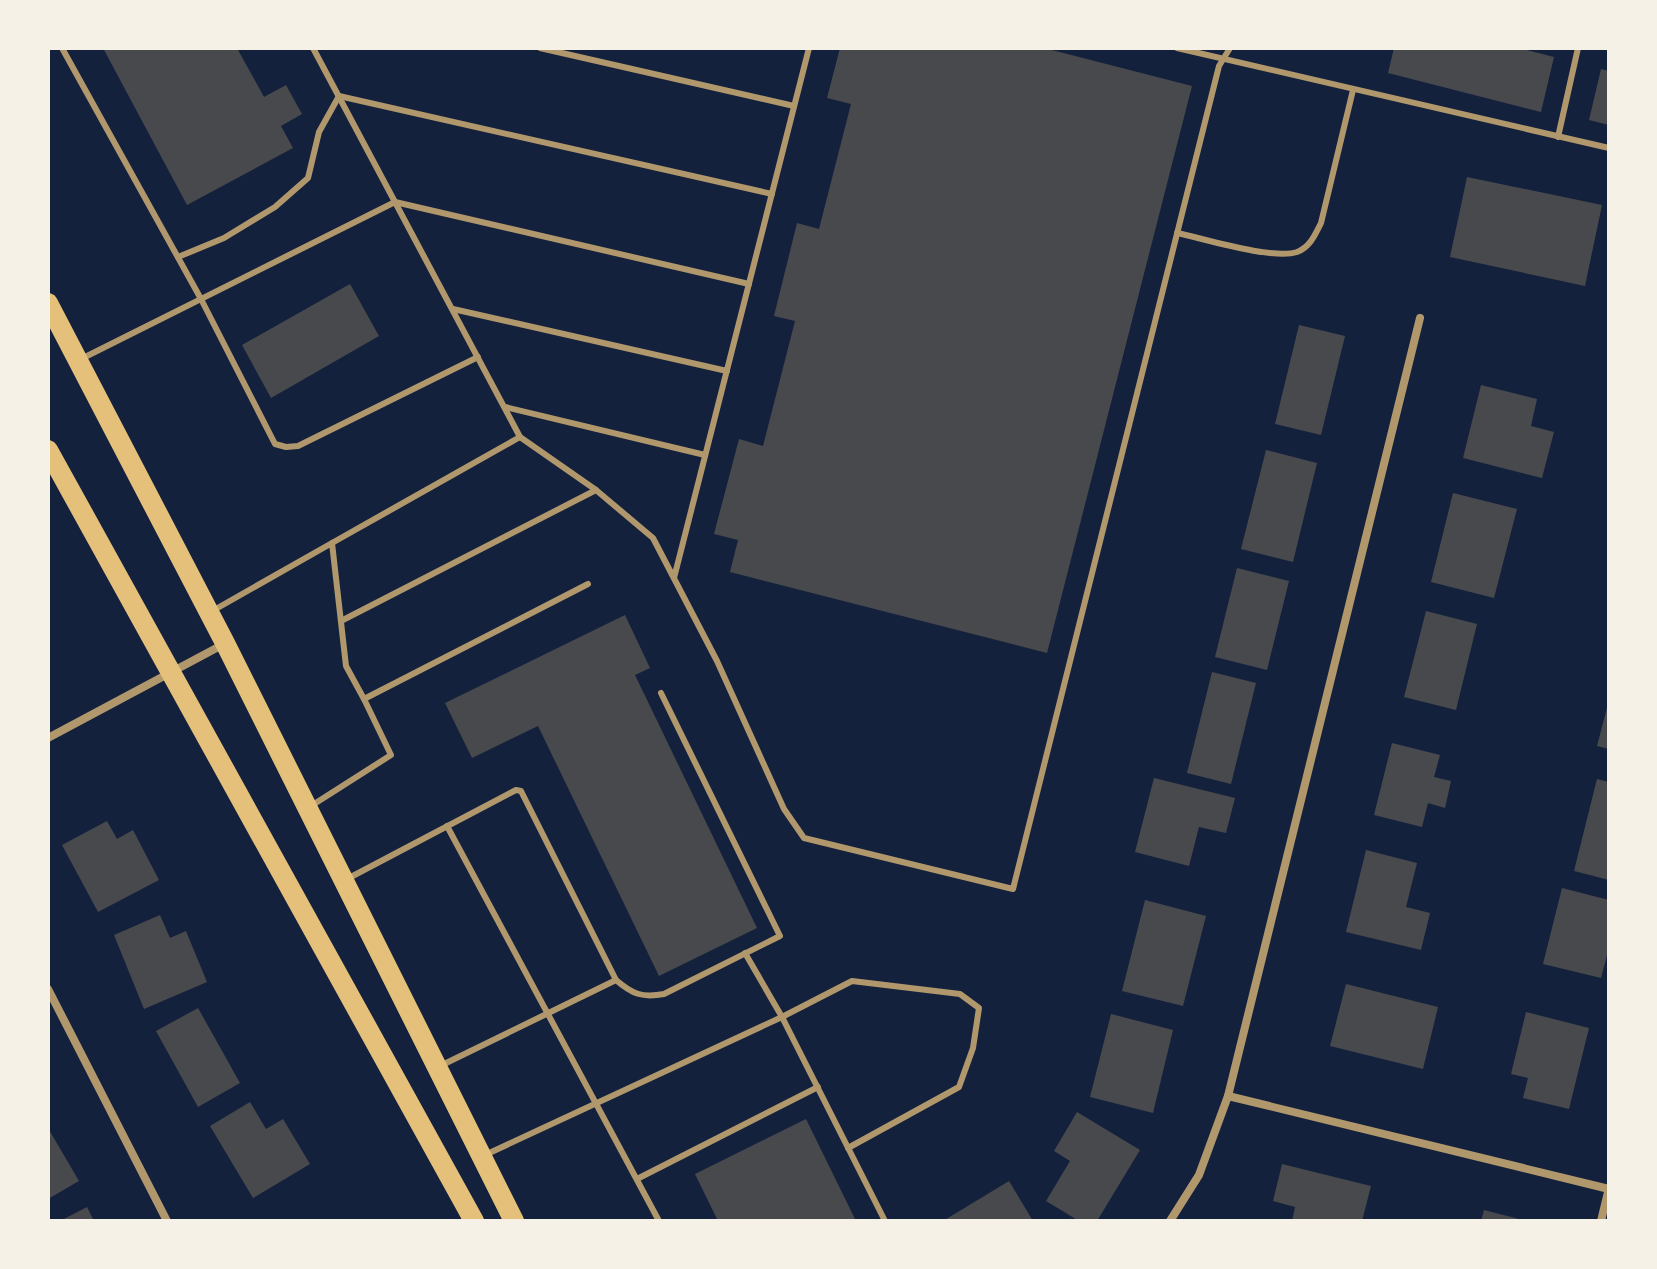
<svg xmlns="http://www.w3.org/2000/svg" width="1657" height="1269" viewBox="0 0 1657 1269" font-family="'Work Sans',sans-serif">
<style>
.building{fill:#48494c}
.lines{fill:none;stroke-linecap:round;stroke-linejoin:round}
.service{stroke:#b1986c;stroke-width:6}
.minor{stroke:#b1986c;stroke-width:8}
.primary{stroke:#e5c07b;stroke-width:20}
</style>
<rect width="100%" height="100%" fill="#14213d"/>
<g class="building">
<polygon points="103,48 237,48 264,97 286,85 302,114 281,126 293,148 187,205"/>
<polygon points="840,48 1044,48 1192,86 1047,653 730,572 738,540 714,534 739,439 763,446 795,321 774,316 797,223 819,229 851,104 827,98"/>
<polygon points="1394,48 1519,48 1554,57 1541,112 1388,73"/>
<polygon points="1601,69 1609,71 1609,125 1589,120"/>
<polygon points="1467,177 1602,205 1585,286 1450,257"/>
<polygon points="350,284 379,336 271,398 242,345"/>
<polygon points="1299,325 1345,336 1321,435 1275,424"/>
<polygon points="1481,385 1537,399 1531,426 1554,432 1542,478 1463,458"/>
<polygon points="1266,450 1317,463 1293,562 1241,549"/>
<polygon points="1453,493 1517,509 1494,598 1431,582"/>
<polygon points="1237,568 1289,581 1267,670 1215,657"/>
<polygon points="1426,611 1477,624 1456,710 1404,697"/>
<polygon points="625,615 650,668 635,675 757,928 659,976 538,726 472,758 445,703"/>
<polygon points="1212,672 1256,683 1231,784 1187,773"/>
<polygon points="1608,704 1609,704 1609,749 1597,746"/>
<polygon points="1392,743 1440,755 1434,777 1451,781 1445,808 1428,803 1422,827 1374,815"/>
<polygon points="1154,778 1235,798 1226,833 1199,827 1189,866 1135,852"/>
<polygon points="1597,779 1609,782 1609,880 1574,871"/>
<polygon points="107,821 117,839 133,830 159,880 98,912 62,845"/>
<polygon points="1366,850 1417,863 1406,907 1430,913 1421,950 1346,932"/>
<polygon points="1562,888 1609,900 1609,948 1601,978 1543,964"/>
<polygon points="1145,900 1206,916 1183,1006 1122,991"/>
<polygon points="160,915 170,938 186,931 207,982 144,1009 114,935"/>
<polygon points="1346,984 1438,1007 1423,1069 1330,1046"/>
<polygon points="198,1008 240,1083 198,1107 156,1031"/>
<polygon points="1526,1012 1589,1028 1569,1109 1523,1098 1528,1078 1511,1074"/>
<polygon points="1111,1014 1173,1030 1153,1113 1090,1097"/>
<polygon points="250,1102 266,1129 283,1119 310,1164 253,1198 210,1126"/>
<polygon points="1077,1112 1140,1150 1097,1221 1079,1221 1046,1201 1070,1161 1054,1151"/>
<polygon points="806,1119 856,1221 718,1221 695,1174"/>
<polygon points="48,1128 79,1181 48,1199"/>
<polygon points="1282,1164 1371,1186 1362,1221 1292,1221 1295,1207 1273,1201"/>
<polygon points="1009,1181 1033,1221 943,1221"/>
<polygon points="87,1207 94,1221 60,1221"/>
<polygon points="1484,1210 1523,1220 1522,1221 1481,1221"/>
</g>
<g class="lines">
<g class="service">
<polyline points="62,48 201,299 275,444 286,447 298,446 478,357"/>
<polyline points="313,48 520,437"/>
<polyline points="540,48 794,106"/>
<polyline points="1177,48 1609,148"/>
<polyline points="1558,137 1578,48"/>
<path d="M1177 233C1205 239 1273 260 1297 252 1310 247 1315 235 1321 223L1353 90"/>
<polyline points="178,257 224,238 275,207 308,178 319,132 339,96 772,194"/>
<polyline points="453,309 727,371"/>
<polyline points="83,358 395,202 749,284"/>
<polyline points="505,407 705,455"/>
<polyline points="332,543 520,437 596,490 653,538 717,661 784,809 804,838 1013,889 1219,66 1230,48"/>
<polyline points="674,578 809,48"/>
<polyline points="214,610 332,543 346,666 364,699"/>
<polyline points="341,621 596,490"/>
<polyline points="311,806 391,755 364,699 588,584"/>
<polyline points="447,826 659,1221"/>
<polyline points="347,879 516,790 521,791 616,980"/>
<polyline points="745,953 782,1017 852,981 960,994 979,1008 973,1048 959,1087 848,1148"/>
<path d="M440 1066 616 980C632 994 642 998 664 994L780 936 661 693"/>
<polyline points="485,1155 782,1017 885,1221"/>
<polyline points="637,1179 818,1087"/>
</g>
<g class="minor">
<polyline points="48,738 224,644"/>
<polyline points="48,989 167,1221"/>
<polyline points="1228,1096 1609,1189"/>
<polyline points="1170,1221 1199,1175 1228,1096 1420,318"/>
<polyline points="1601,1221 1609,1188"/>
</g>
<g class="primary">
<polyline points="48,303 225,643 514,1221"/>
<polyline points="48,450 474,1221"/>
</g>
</g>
<rect width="1657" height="1269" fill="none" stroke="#f6f1e7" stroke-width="100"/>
</svg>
